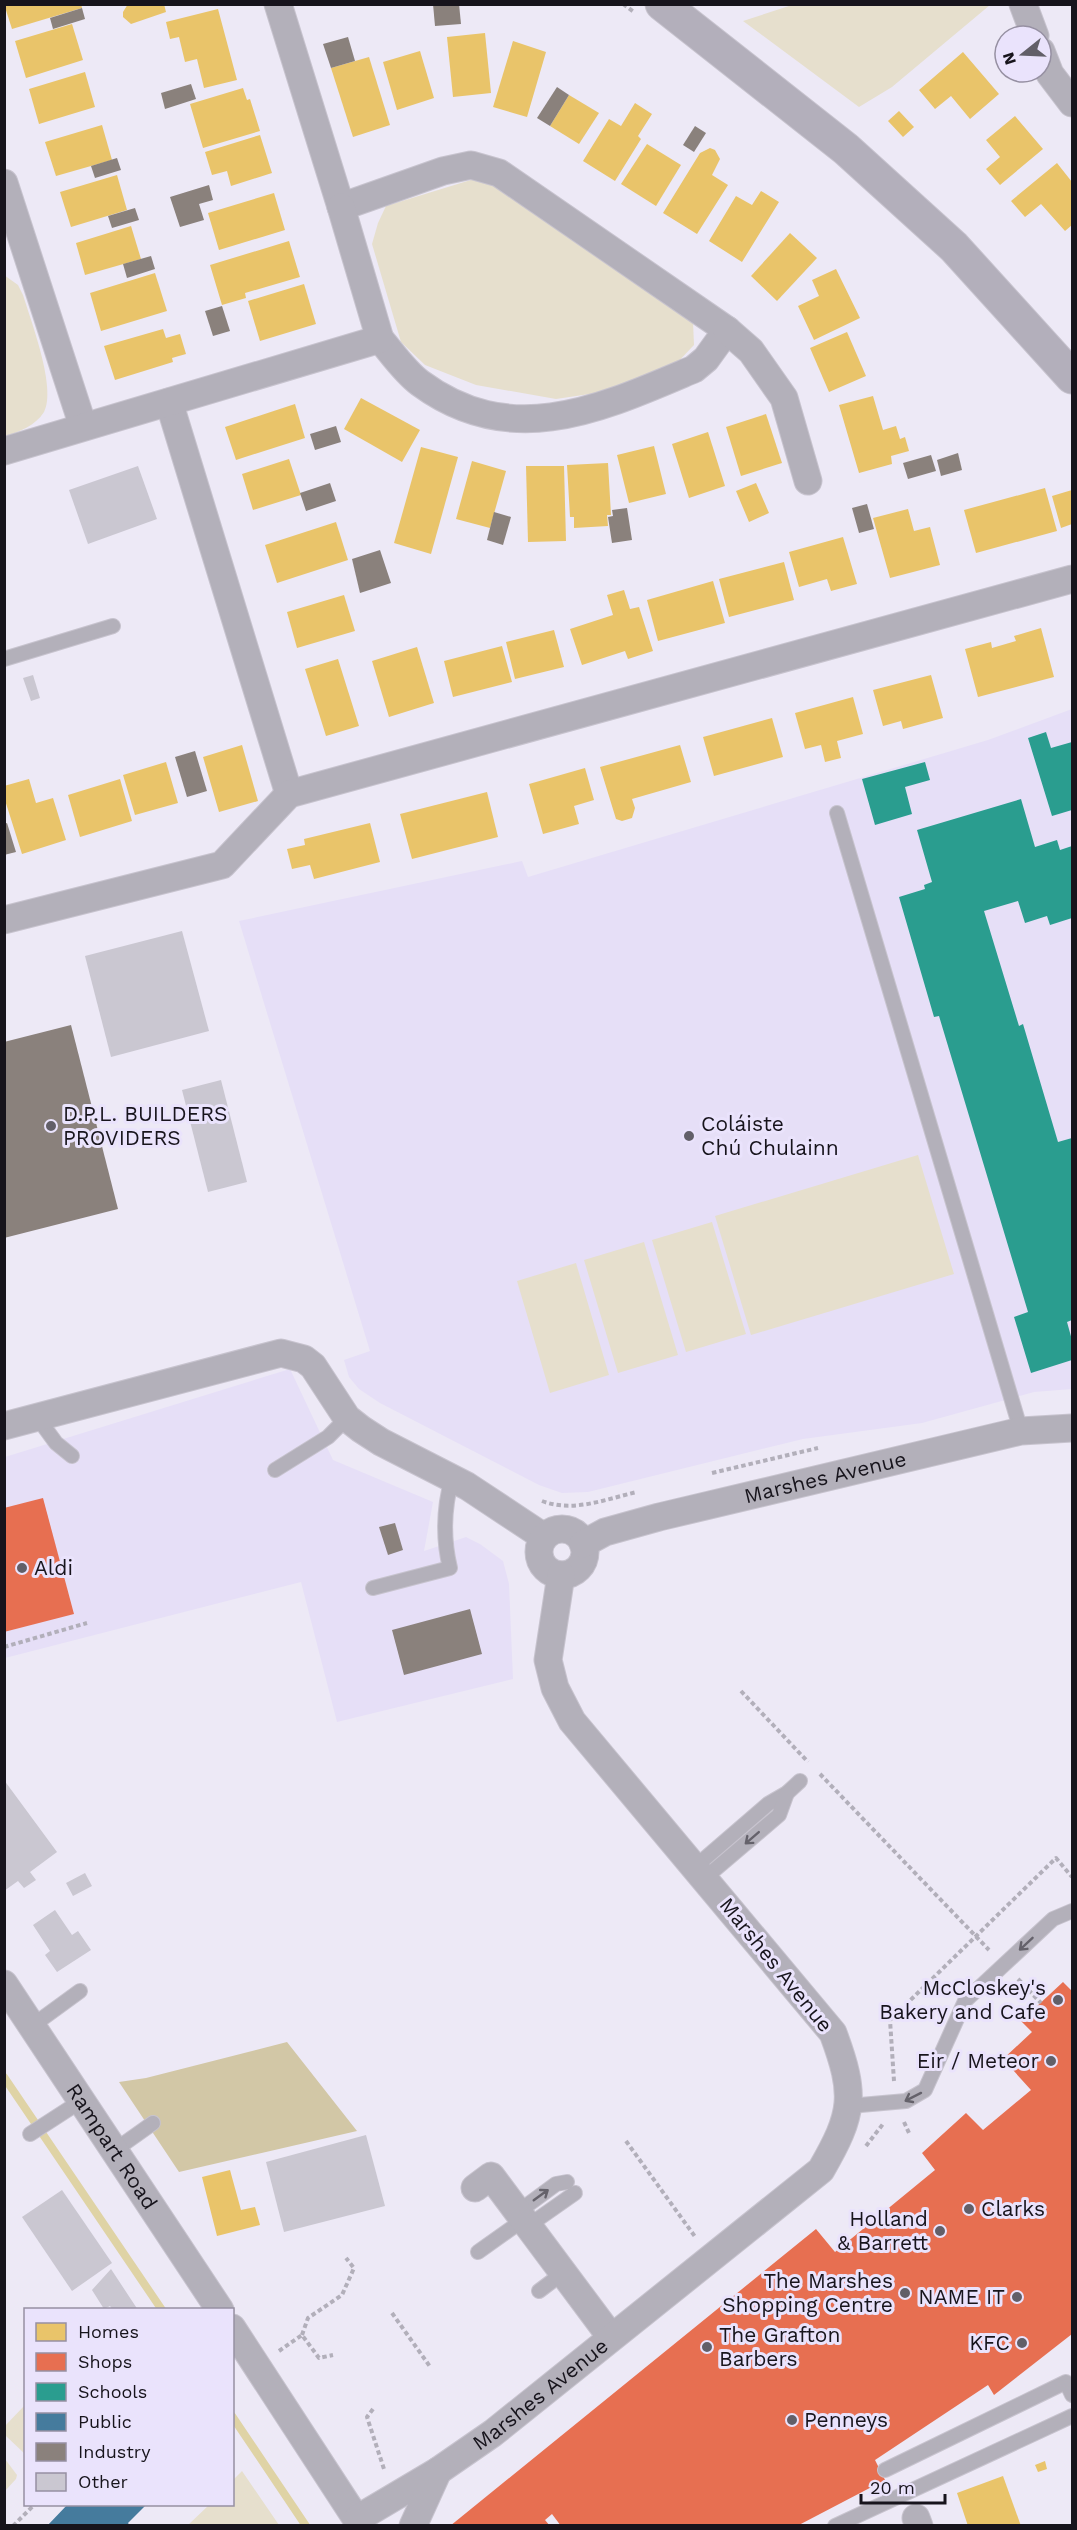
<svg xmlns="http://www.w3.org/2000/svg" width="1077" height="2530" viewBox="0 0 1077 2530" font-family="'Work Sans',sans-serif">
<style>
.built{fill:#e6dff7}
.green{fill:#e6dfcd}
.forest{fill:#d2c7a6}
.homes{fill:#e9c46a}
.shops{fill:#e76f51}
.schools{fill:#2a9d8f}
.public{fill:#457b9d}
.industry{fill:#8a817c}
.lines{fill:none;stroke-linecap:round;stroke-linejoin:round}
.stream{stroke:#dfd3a5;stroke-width:8}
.building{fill:#cac7d1}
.lane-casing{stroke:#c7c3ce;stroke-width:16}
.street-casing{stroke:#c7c3ce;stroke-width:29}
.secondary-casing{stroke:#c7c3ce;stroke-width:35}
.path{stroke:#b2afba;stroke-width:4;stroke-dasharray:4.5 3;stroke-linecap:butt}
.lane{stroke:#b3b0ba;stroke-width:14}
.street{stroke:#b3b0ba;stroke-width:27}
.secondary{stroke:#b3afbb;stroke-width:33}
.oneway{stroke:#65626b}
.poi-dot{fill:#625f68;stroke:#eae3fc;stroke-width:2}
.labels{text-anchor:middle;stroke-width:6;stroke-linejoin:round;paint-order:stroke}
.poi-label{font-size:21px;fill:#17141c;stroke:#eae3fc;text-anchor:start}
.street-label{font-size:21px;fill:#17141c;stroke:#eae3fc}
</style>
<rect width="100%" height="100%" fill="#ede9f6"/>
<g class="built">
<polygon points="1072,709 1072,1389 1034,1392 922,1423 803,1439 588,1492 562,1493 539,1485 380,1403 359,1389 349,1377 344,1360 370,1351 239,921 522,861 528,877 988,740"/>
<polygon points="290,1369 333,1460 433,1502 424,1551 466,1537 480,1544 503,1561 509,1584 513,1679 337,1722 301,1582 5,1658 5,1457"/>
</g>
<g class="green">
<polygon points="792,5 792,4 990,5 892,87 859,107 743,21"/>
<polygon points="474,179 494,181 693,322 694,345 675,365 603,392 556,399 476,385 425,365 401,342 372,244 378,223 386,206"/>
<path d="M4 275 18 285 23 295C31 321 57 389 44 412 35 426 19 432 5 436Z"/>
<polygon points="918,1155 954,1274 751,1335 715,1216"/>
<polygon points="712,1222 746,1334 686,1352 652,1240"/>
<polygon points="644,1242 678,1355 618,1373 584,1260"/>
<polygon points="576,1263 609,1375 550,1393 517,1281"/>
<polygon points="25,2405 26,2454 25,2454 6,2436 4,2427"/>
<polygon points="5,2459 17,2475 16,2479 5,2491"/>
<polygon points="242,2471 279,2525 188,2525 209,2505 232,2504 233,2480"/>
</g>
<polygon class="forest" points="287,2042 357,2131 179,2172 119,2082 146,2078"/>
<g class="homes">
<polygon points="4,4 81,4 82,8 12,29"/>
<polygon points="128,4 164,4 166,12 131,24 123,17 123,12"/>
<polygon points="218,9 237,80 204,88 197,59 185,62 179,37 170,39 166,22"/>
<polygon points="72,24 83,60 26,78 15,41"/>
<polygon points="485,33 491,93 453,97 447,37"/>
<polygon points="513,41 546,52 527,117 493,107"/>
<polygon points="420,51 434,98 397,110 383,62"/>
<polygon points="963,52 999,94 970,119 951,96 935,109 919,90"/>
<polygon points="369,57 390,125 353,137 331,68"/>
<polygon points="85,72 95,107 39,124 29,89"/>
<polygon points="243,88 247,100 250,99 260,131 203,148 190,104"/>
<polygon points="569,95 599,113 579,144 550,126"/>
<polygon points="635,103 652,114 638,136 641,139 615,181 583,161 609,119 621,126"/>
<polygon points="899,111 914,127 903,137 888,121"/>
<polygon points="1015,116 1043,149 1000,185 986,169 1000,157 986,140"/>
<polygon points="102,125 112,160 56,176 45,142"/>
<polygon points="260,135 272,173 231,186 227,171 212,175 205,152"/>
<polygon points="647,144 681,165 656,206 621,184"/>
<polygon points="710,148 715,150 720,159 712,175 728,185 697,234 663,213 700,153"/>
<polygon points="1057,163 1072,182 1072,225 1065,231 1041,204 1025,217 1011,201"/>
<polygon points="117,175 127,210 71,227 60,192"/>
<polygon points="761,191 779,202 742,262 709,241 736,196 752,205"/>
<polygon points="274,193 285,230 219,250 208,213"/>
<polygon points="131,226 141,259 85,275 76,243"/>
<polygon points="790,233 817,258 777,301 751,276"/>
<polygon points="289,241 300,277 245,293 246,298 222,305 210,265"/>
<polygon points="836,269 860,318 814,340 798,306 819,296 812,280"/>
<polygon points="155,273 167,311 101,331 90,293"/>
<polygon points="304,284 316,324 260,341 248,301"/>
<polygon points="163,329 166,338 180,334 186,354 172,358 173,362 115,380 104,346"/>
<polygon points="847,332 866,376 829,392 810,348"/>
<polygon points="873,396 883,430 896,426 900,439 905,437 909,451 891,456 892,464 859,473 839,405"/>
<polygon points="361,398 420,430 402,462 344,429"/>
<polygon points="295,404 305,438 236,460 225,427"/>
<polygon points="766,414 782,463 741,476 726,427"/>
<polygon points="708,432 725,486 689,498 672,444"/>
<polygon points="654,446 666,494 629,503 617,455"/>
<polygon points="421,447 458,457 431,554 394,543"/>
<polygon points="289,459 301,495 253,510 242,474"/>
<polygon points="472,461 506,471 490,528 456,519"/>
<polygon points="608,463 611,515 607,515 608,526 574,528 574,517 570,517 567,465"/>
<polygon points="526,466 564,466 566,541 528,542"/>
<polygon points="756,483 769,513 749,522 736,491"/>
<polygon points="1045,488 1057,531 976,553 964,510"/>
<polygon points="1072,490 1072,524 1061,528 1052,496"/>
<polygon points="908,509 914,531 930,527 940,565 890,578 873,518"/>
<polygon points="336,522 348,560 277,583 265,545"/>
<polygon points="843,537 857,584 831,591 827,579 799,587 789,552"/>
<polygon points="784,562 794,600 729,617 719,579"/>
<polygon points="713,581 725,623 658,641 647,600"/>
<polygon points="624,590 630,609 639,607 653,651 628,659 625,651 582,665 570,629 613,615 607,595"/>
<polygon points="344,595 355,631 297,648 287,612"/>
<polygon points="1041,628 1054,677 978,697 965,649 991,642 992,648 1016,641 1014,636"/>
<polygon points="554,630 564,667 515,679 506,642"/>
<polygon points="502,646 512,682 453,697 444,661"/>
<polygon points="417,647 434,703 389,717 372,661"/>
<polygon points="338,659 359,726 326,736 305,669"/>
<polygon points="931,675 943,718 903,729 901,721 883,726 873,690"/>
<polygon points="853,697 863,734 837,741 841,758 825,762 821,745 805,749 795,713"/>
<polygon points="772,718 783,757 714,776 703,737"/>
<polygon points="242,745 258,801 219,812 203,757"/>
<polygon points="680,745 691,782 632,799 635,808 632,818 622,821 616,819 600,767"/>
<polygon points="166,762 178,803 135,815 123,775"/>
<polygon points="585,768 594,800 574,806 579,824 543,834 529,784"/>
<polygon points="29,779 36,803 53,798 66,840 22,854 4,797 4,786"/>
<polygon points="120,779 132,821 80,837 68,795"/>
<polygon points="487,792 498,837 412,859 400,814"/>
<polygon points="370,823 380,862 314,879 310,865 292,869 287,849 305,845 304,839"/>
<polygon points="230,2170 241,2210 255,2207 260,2225 217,2236 202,2177"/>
<polygon points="1045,2461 1047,2469 1038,2472 1035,2465"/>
<polygon points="1003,2476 1021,2526 968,2526 957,2493"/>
</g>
<g class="shops">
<polygon points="43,1498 74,1614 4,1632 4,1508"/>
<polygon points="1063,1982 1072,1991 1072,2334 994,2395 988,2385 875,2460 885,2480 797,2526 561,2526 552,2514 545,2520 550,2526 450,2526 816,2229 835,2252 935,2170 922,2153 966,2113 983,2130 1031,2090 1003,2059 1032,2032 1021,2021"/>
</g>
<g class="schools">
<polygon points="1046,732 1051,748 1072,742 1072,810 1052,816 1028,738"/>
<polygon points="925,762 930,780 905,787 912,814 875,825 862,779"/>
<polygon points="1021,799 1035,847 1057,840 1060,850 1072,846 1072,918 1050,925 1047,916 1025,923 1018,901 984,911 1019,1026 1023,1024 1058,1142 1072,1138 1072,1320 1067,1322 1072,1340 1072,1360 1031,1373 1014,1317 1028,1312 939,1016 934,1017 899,897 925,889 924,885 932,882 917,830"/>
</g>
<polygon class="public" points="68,2504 147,2504 128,2523 130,2526 47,2526"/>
<g class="industry">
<polygon points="433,4 459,4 461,24 435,26"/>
<polygon points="82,8 85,19 53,29 50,18"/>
<polygon points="348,37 355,61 331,68 323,44"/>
<polygon points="191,84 196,99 165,109 161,93"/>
<polygon points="557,87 569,95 550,126 537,118"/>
<polygon points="695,126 706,133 694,152 683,145"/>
<polygon points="117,158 121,170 95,178 91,166"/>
<polygon points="209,185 213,200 199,204 204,220 180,227 170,197"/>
<polygon points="135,208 139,220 112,228 108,216"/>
<polygon points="151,256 155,269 127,278 123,264"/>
<polygon points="222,306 230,331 213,336 205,311"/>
<polygon points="336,426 341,442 315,450 310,434"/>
<polygon points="958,453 962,470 941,476 937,460"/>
<polygon points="931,455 936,471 908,479 903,463"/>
<polygon points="330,483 336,501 306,511 300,493"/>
<polygon points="867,504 874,529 859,533 852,508"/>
<polygon points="627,508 632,540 612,543 608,517 613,516 612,510"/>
<polygon points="494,512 511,517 503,545 487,540"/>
<polygon points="380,550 391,583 360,593 352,559"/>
<polygon points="195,751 207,791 187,797 175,757"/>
<polygon points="7,823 16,852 4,855 4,824"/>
<polygon points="71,1025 118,1209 4,1238 4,1042"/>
<polygon points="395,1523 403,1550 388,1555 379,1527"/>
<polygon points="470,1609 482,1654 404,1675 392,1630"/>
</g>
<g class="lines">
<g class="stream">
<polyline points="4,2077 162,2310"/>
<polyline points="232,2416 306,2526"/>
</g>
</g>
<g class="building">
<polygon points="138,466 157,519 88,544 69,490"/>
<polygon points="33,675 40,698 31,701 23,678"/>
<polygon points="182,931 209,1031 111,1057 85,956"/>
<polygon points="221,1080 247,1182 208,1192 182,1090"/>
<polygon points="4,1780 57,1852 30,1872 36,1880 24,1888 18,1881 4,1891"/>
<polygon points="85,1873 92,1886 73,1896 66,1883"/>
<polygon points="55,1910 72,1935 78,1931 91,1950 57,1972 45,1955 50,1951 33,1925"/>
<polygon points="366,2135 385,2206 284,2232 266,2162"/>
<polygon points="62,2190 112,2263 72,2291 22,2217"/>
<polygon points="111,2269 138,2310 113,2310 110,2306 104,2309 92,2290"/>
</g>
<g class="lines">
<defs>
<g id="lane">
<polyline points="4,659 113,626"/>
<polyline points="837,813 1021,1431"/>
<polyline points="37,1417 56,1443 72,1456"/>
<polyline points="275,1470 328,1437 347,1418"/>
<path d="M373 1588 450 1568C443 1539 444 1507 452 1478"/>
<polyline points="695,1867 768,1804 787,1793 800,1781"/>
<polyline points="705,1878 779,1815 787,1793"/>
<polyline points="32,2026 80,1991"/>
<polyline points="849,2106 906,2101 925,2090 965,2001 1053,1919 1072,1911"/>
<polyline points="30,2134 81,2101"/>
<polyline points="115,2150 153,2123"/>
<polyline points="518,2212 556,2184 567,2182"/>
<polyline points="528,2226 575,2193"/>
<polyline points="478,2252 523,2220"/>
<polyline points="539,2291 563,2273"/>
<polyline points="885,2470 1066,2382 1072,2395"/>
<polyline points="835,2526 1072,2416"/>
</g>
<g id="street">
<path d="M278 4 341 207 443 171 471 165 499 173 727 330 706 359 694 369C602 408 512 451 420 383 405 372 392 353 380 339"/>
<polyline points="1023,4 1035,36"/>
<polyline points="1041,51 1050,74 1072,103"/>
<polyline points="4,183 83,426"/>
<polyline points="727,330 751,351 784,398 808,481"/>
<polyline points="169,402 289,794"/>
<polyline points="4,451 380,339 341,207"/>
<polyline points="4,920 222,865 289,794 1072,579"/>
<polyline points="4,1426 281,1353 304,1359 313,1366 347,1418 361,1429 381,1442 467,1486 544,1537"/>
<circle cx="562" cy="1552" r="23"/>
<path id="s1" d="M583 1544 605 1532 659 1517 1021 1431 1072 1428"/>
<path id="s2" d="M4 1984 220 2310"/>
<polyline points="475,2188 491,2176 611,2337"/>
<polyline points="232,2328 361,2526"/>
<polyline points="916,2518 919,2526"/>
<path id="s3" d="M357 2519 438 2471 493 2433 821 2170C854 2113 856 2095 833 2033L572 1721 555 1688 548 1660 561 1575"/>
<polyline points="413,2526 438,2471"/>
</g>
<polyline id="secondary" points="662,4 846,149 954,247 1072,377"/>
</defs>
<use href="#lane" class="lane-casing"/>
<use href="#street" class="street-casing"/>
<use href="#secondary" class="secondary-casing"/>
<g class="path">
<polyline points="623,4 634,12"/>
<polyline points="712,1473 818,1448"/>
<path d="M542 1501C573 1513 606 1499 637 1492"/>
<polyline points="4,1647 87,1623"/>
<polyline points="741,1691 808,1762"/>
<polyline points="820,1774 989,1950"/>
<polyline points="1018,1979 1041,2003"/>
<polyline points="894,2081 890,2020 1056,1858 1072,1877"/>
<polyline points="904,2122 909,2133"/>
<polyline points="626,2141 696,2238"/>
<polyline points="866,2146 883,2124"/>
<polyline points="392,2313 431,2368"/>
<polyline points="302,2335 308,2318 342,2295 354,2268 346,2258"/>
<polyline points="279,2351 302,2335 319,2358 333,2355"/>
<polyline points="373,2409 367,2417 384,2469"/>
<polyline points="13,2526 35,2504"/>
</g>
<use href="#lane" class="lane"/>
<use href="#street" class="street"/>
<use href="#secondary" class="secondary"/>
</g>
<defs><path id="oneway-shaft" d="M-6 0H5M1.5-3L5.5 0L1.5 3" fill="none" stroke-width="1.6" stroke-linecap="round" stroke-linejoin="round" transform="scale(1.5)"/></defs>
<g class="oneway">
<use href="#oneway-shaft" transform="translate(752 1838) rotate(139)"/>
<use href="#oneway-shaft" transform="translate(1026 1944) rotate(137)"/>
<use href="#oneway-shaft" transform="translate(913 2097) rotate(153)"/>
<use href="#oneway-shaft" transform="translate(541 2195) rotate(-36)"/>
</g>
<g class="poi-dot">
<circle cx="51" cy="1126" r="6"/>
<circle cx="689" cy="1136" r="6"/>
<circle cx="22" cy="1568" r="6"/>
<circle cx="1058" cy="2000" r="6"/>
<circle cx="1051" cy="2061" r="6"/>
<circle cx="969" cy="2209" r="6"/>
<circle cx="940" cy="2231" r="6"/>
<circle cx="905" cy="2293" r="6"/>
<circle cx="1017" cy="2297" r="6"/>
<circle cx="1022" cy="2343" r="6"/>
<circle cx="707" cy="2347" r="6"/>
<circle cx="792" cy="2420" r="6"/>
</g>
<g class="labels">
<g class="poi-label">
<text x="63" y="1121">D.P.L. BUILDERS<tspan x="63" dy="24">PROVIDERS</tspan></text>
<text x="701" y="1131">Coláiste<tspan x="701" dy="24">Chú Chulainn</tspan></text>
<text x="34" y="1575">Aldi</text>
<text x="1046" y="1995" text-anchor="end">McCloskey's<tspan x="1046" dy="24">Bakery and Cafe</tspan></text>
<text x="1039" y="2068" text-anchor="end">Eir / Meteor</text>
<text x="981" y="2216">Clarks</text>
<text x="928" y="2226" text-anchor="end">Holland<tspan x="928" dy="24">&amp; Barrett</tspan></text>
<text x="893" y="2288" text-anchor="end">The Marshes<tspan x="893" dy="24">Shopping Centre</tspan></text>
<text x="1005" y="2304" text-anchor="end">NAME IT</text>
<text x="719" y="2342">The Grafton<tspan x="719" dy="24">Barbers</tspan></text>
<text x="1010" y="2350" text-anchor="end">KFC</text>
<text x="804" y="2427">Penneys</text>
</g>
<g class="street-label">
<text dy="7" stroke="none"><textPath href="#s1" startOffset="252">Marshes Avenue</textPath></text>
<text transform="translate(776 1965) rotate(51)" y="7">Marshes Avenue</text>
<text dy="7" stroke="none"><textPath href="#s2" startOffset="195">Rampart Road</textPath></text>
<text dy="7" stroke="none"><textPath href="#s3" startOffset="222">Marshes Avenue</textPath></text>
</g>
</g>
<rect width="1077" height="2530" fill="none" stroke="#17141c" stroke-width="12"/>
<rect x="24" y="2308" width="210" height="198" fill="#eae3fc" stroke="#9690a2" stroke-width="1.5"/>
<rect x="36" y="2323" width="30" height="18" fill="#e9c46a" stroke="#9690a2" stroke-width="1.5"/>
<text x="78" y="2338" font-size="18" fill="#17141c">Homes</text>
<rect x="36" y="2353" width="30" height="18" fill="#e76f51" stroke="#9690a2" stroke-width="1.5"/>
<text x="78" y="2368" font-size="18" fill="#17141c">Shops</text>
<rect x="36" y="2383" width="30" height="18" fill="#2a9d8f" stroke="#9690a2" stroke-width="1.5"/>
<text x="78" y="2398" font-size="18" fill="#17141c">Schools</text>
<rect x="36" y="2413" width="30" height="18" fill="#457b9d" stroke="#9690a2" stroke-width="1.5"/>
<text x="78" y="2428" font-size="18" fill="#17141c">Public</text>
<rect x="36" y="2443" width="30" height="18" fill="#8a817c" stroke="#9690a2" stroke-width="1.5"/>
<text x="78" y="2458" font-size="18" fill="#17141c">Industry</text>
<rect x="36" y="2473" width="30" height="18" fill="#cac7d1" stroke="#9690a2" stroke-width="1.5"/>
<text x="78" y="2488" font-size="18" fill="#17141c">Other</text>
<g transform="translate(1023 54) rotate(252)"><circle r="28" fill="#eae3fc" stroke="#9690a2" stroke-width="1.5"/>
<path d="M0-4.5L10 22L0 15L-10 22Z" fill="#625f68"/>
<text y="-9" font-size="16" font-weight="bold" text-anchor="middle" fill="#17141c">N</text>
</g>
<path d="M861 2494v9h84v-9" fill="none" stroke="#17141c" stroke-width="3"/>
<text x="870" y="2494" font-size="18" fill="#17141c" stroke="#eae3fc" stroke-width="4.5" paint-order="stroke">20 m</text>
</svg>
